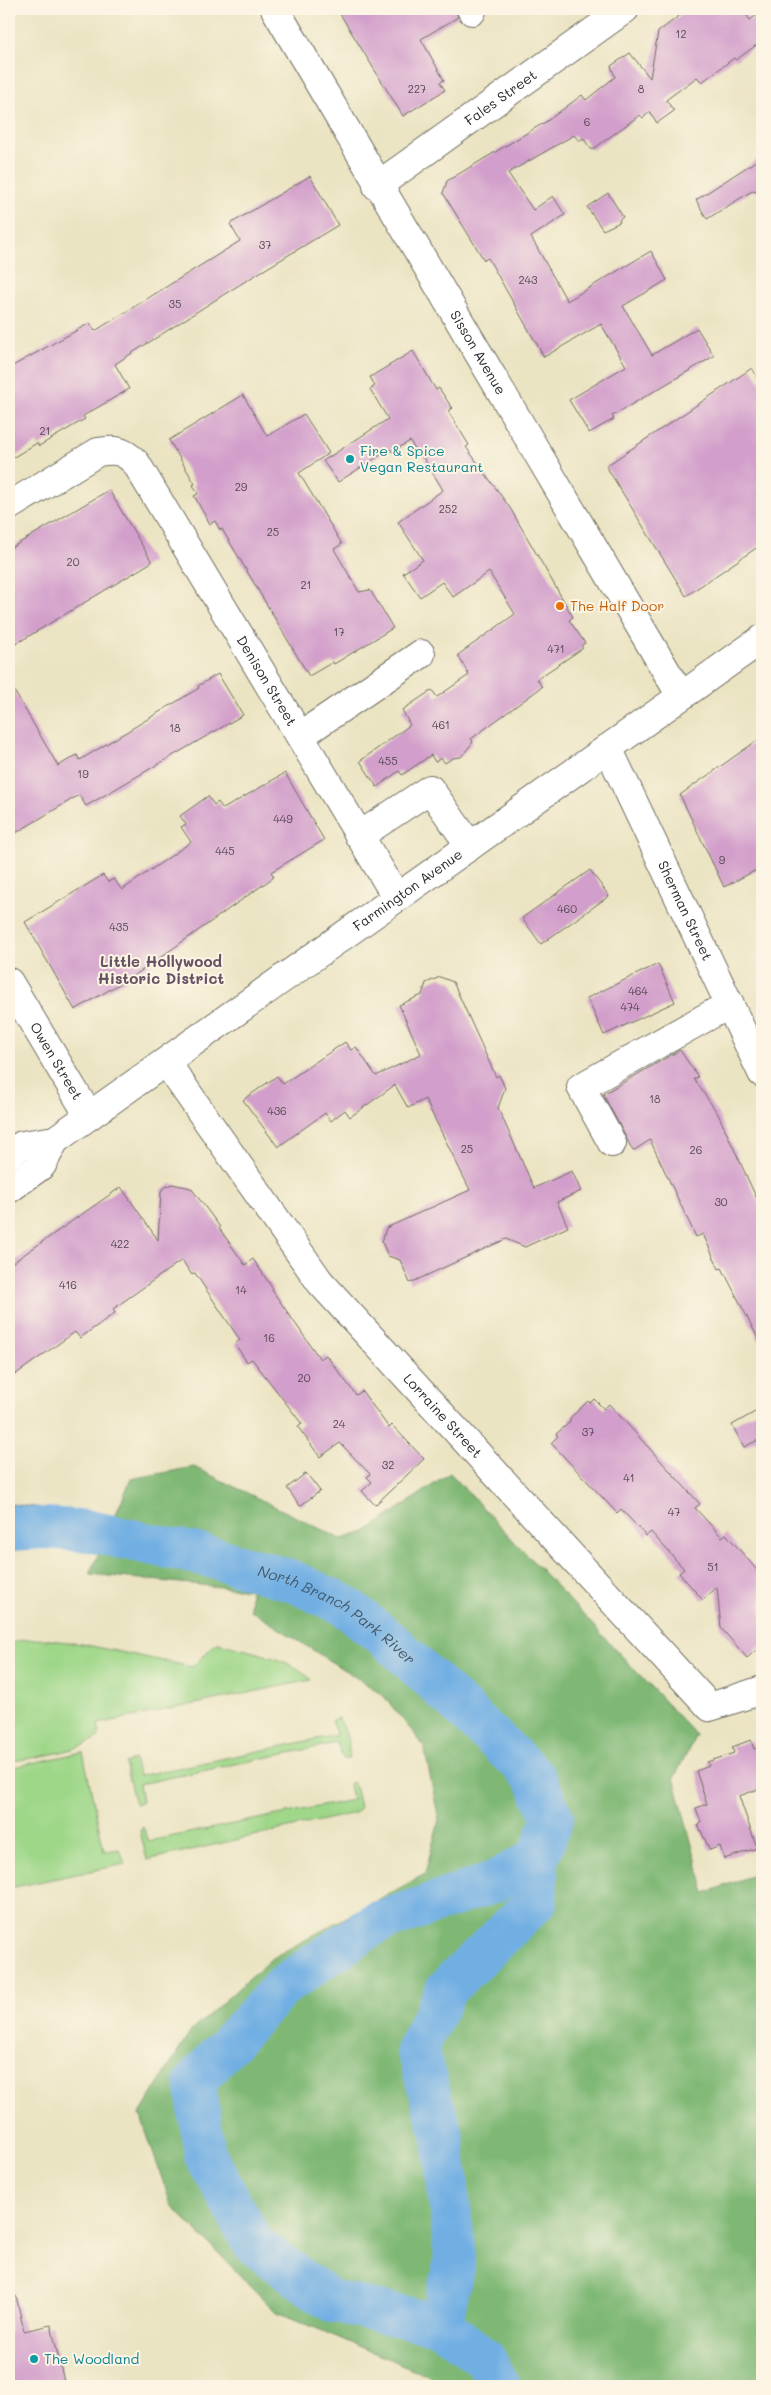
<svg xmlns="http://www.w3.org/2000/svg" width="771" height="2395" viewBox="0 0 771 2395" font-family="Mali,sans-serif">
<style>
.green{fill:#9fd789;stroke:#65815a}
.forest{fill:#7fb875;stroke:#557250}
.water{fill:#71afe3;stroke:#4e6d87}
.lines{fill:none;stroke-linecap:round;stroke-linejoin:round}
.river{stroke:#71afe3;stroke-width:42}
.building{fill:#d29ecb}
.minor-casing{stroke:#6e6c60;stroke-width:30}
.major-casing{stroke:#6e6c60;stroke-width:30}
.minor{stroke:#fff;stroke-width:28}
.major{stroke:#fff;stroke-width:28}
.culture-dot{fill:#0f9aa8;stroke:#fcf5e5;stroke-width:2}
.food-dot{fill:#e8710a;stroke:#fcf5e5;stroke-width:2}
.labels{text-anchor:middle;stroke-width:4;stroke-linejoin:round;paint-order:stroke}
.number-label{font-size:11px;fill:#554853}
.street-label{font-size:14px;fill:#2b2b2b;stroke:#fcf5e5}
.culture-label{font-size:14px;fill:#0d838f;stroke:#fcf5e5;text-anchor:start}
.food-label{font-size:14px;fill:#c56008;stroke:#fcf5e5;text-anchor:start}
.neighbourhood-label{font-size:15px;font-weight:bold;fill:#655363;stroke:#fcf5e5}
.water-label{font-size:15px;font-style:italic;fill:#44596b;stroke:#fcf5e5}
</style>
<rect width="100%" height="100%" fill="#fcf5e5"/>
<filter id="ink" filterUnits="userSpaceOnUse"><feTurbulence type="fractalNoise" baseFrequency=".02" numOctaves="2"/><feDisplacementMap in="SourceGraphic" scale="10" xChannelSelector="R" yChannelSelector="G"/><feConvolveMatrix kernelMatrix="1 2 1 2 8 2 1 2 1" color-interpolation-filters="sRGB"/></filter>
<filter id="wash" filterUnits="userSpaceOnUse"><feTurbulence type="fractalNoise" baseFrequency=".0096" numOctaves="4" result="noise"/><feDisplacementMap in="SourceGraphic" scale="20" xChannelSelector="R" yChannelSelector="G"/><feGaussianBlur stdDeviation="1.12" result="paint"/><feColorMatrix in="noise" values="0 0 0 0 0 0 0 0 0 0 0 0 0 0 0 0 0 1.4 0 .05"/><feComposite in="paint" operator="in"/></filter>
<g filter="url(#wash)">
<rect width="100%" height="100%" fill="#ebe4c3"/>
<g class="green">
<path d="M43 1639 82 1644 192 1667 214 1645 219 1643C245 1651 294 1658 311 1680L98 1724 100 1735C83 1752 33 1757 9 1762V1644L22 1640Z"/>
<path d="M338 1718C345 1726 352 1749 348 1759H343L337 1743 139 1784 142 1802 137 1805 134 1801 125 1763 134 1759 139 1776 336 1735 332 1720Z"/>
<polygon points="83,1752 104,1851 120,1849 125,1864 9,1888 9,1768"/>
<polygon points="352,1782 355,1786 360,1807 355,1813 147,1860 140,1831 143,1827 149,1841 352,1800 349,1784"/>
</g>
<polygon class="forest" points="194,1467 341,1539 366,1532 450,1473 696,1735 674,1778 705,1893 762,1872 762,2386 446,2386 444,2382 275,2311 171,2205 140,2114 191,2031 272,1958 425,1874 439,1820 424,1746 382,1694 250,1610 251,1590 90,1574 131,1479"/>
<polygon class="water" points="11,1504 91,1514 89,1531 78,1547 51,1545 9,1551 9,1505"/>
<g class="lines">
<g class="river">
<path id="s1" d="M9 1530 44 1528 89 1531 211 1557 290 1580 344 1605 390 1641 534 1776 553 1818 538 1858 492 1883 376 1923 284 1985 195 2081 205 2155 254 2244 331 2301 441 2325 484 2358 500 2386"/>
<polyline points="441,2325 455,2258 443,2138 417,2049 447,1988 536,1902 538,1858"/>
</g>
</g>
<g id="blocks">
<g class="building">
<polygon points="337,9 455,9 458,17 421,39 444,80 440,82 445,90 403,116"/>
<polygon points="688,9 742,9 750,20 762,11 762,41 736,60 734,58 702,82 697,77 666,100 674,111 657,123 650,112 643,118 640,115 592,150 583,138 579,141 574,135 508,173 533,210 553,196 565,215 531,237 567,301 651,251 667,280 623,306 652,355 697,328 714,356 612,416 614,419 589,433 569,400 626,366 601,324 544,357 488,258 484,260 443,193 447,181 547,121 582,95 586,100 615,77 611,66 630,53 650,78 658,32"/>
<polygon points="762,157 762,192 752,191 707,219 696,200"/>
<polygon points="310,176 338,225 231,290 115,364 129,389 83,416 85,419 39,446 37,443 9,460 9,368 90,323 95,331 240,241 230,224"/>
<polygon points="608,193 623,217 619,220 620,222 603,230 587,207"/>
<polygon points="413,351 436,390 439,388 452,408 448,411 469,445 466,447 510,508 573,617 569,620 585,643 581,646 583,648 537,679 542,687 471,739 473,742 461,757 453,758 445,763 441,758 435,762 431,755 402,775 399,771 377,787 360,761 410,725 402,710 432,690 437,697 469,675 458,655 515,614 489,572 453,597 442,582 420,597 403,573 423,560 398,522 443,490 420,452 417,454 410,441 392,452 390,449 338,482 323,461 388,419 370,389 375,386 370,377"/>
<polygon points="752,368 762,386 762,544 686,596 606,466"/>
<polygon points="243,395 267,436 304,414 329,453 299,473 342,544 334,549 359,592 370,590 393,628 334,664 333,662 309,676 222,529 220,530 215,521 210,524 194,496 198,494 193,485 195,484 169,440"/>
<polygon points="109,490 152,562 9,648 9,549"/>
<polygon points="218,674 243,715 86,806 79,795 9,837 9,682 58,766 77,755 80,760 199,688 198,686"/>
<polygon points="762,737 762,867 724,887 680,795"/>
<polygon points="285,773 324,840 271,872 274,877 141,971 75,1010 25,922 103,875 108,882 114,879 122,890 191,842 181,827 186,824 180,816 208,796 214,805 218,802 223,809"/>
<polygon points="590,870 609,896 541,944 522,918"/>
<polygon points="658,964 675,1002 604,1035 587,998"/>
<polygon points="440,977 453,982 496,1077 499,1075 505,1088 498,1108 534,1188 572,1171 581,1191 557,1202 568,1227 525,1247 506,1239 410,1283 400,1260 388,1256 382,1242 386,1228 470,1190 425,1099 408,1108 395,1085 350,1117 345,1110 331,1121 325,1113 278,1147 243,1100 277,1076 283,1084 345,1042 351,1050 356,1047 376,1076 421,1054 399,1005 422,995 426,983"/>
<polygon points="680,1050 698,1077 694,1079 718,1114 762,1210 762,1346 722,1268 719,1269 703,1234 696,1237 650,1140 633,1151 603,1094"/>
<polygon points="172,1184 191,1188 220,1227 219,1228 245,1265 253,1259 273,1289 272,1290 320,1359 326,1355 356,1395 362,1391 389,1428 392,1425 424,1459 375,1505 362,1491 372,1482 367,1477 370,1474 340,1443 320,1457 298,1427 302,1424 252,1359 247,1362 235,1344 240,1340 195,1273 192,1275 182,1260 113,1309 115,1313 80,1338 75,1332 9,1379 9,1265 121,1187 158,1240 161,1192 163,1188"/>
<polygon points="594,1399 604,1409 609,1404 700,1504 695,1508 722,1537 726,1534 762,1576 762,1645 747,1658 721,1628 717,1587 703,1600 679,1573 684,1569 651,1532 646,1536 621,1509 617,1513 551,1443 558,1436 556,1434 570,1422 570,1418 588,1401 590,1403"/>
<polygon points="762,1408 762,1438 744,1447 732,1425"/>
<polygon points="306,1473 320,1491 300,1506 287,1488"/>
<polygon points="751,1740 754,1749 762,1746 762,1788 739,1796 757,1848 724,1859 720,1846 710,1850 698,1825 701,1822 696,1808 707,1804 696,1771 709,1766 707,1762 734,1753 732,1747"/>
<polygon points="16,2296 24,2331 51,2325 65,2386 9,2386 9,2297"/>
</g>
</g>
</g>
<g filter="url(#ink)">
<use href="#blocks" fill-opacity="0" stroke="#6e6c60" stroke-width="1"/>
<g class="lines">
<defs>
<g id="minor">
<polyline points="471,9 472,11"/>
<path id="s2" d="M377 186 625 9"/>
<path id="s3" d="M9 506 98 452C115 449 123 450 136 463L397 898"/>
<polyline points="300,736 421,654"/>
<path id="s4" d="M608 748 762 1073"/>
<polyline points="359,836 430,789 470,846"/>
<path id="s5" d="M9 982 89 1116"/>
<path id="s6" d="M166 1062 320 1282 710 1707 762 1690"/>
<polyline points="612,1143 581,1087 730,1004"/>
</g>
<g id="major">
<path id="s7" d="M275 9 681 696"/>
<path id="s8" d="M9 1155 22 1145 55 1140 762 639"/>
<polyline points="9,1189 42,1165 55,1140"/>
</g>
</defs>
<use href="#minor" class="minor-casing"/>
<use href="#major" class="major-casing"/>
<use href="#minor" class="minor"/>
<use href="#major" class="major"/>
</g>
</g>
<g class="culture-dot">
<circle cx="350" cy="459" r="5"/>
<circle cx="34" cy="2359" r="5"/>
</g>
<circle class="food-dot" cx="560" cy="606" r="5"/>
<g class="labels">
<g class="number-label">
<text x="681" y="38">12</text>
<text x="417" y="93">227</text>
<text x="641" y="93">8</text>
<text x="587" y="126">6</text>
<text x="265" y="249">37</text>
<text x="528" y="284">243</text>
<text x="175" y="308">35</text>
<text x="45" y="435">21</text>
<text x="241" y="491">29</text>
<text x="448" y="513">252</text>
<text x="273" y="536">25</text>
<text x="73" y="566">20</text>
<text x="306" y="589">21</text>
<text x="339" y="636">17</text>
<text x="556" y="653">471</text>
<text x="441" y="729">461</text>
<text x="175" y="732">18</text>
<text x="388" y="765">455</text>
<text x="83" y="778">19</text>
<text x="283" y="823">449</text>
<text x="225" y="855">445</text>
<text x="722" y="864">9</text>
<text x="567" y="913">460</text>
<text x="119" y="931">435</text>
<text x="638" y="995">464</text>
<text x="630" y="1011">474</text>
<text x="655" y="1103">18</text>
<text x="277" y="1115">436</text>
<text x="467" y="1153">25</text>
<text x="696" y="1154">26</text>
<text x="721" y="1206">30</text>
<text x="120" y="1248">422</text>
<text x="68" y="1289">416</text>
<text x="241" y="1294">14</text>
<text x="269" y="1342">16</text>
<text x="304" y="1382">20</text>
<text x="339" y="1428">24</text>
<text x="588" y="1436">37</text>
<text x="388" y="1469">32</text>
<text x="629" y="1482">41</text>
<text x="674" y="1516">47</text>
<text x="713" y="1571">51</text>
</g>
<g class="street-label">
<text dy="5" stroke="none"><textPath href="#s2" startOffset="152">Fales Street</textPath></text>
<text dy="5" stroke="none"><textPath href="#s7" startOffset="399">Sisson Avenue</textPath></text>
<text dy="5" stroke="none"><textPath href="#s3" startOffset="400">Denison Street</textPath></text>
<text dy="5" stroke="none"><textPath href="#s8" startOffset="482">Farmington Avenue</textPath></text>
<text dy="5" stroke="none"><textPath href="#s4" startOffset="180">Sherman Street</textPath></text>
<text dy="5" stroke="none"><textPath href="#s5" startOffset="92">Owen Street</textPath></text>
<text dy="5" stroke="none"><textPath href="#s6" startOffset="450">Lorraine Street</textPath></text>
</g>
<g class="culture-label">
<text x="360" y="456">Fire &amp; Spice<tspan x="360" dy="16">Vegan Restaurant</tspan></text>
<text x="44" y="2364">The Woodland</text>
</g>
<g class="food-label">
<text x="570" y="611">The Half Door</text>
</g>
<g class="neighbourhood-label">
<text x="161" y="967">Little Hollywood<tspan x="161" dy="17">Historic District</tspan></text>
</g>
<g class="water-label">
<text dy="5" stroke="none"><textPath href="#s1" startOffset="345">North Branch Park River</textPath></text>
</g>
</g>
<rect width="771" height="2395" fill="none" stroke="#fcf5e5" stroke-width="30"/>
</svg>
